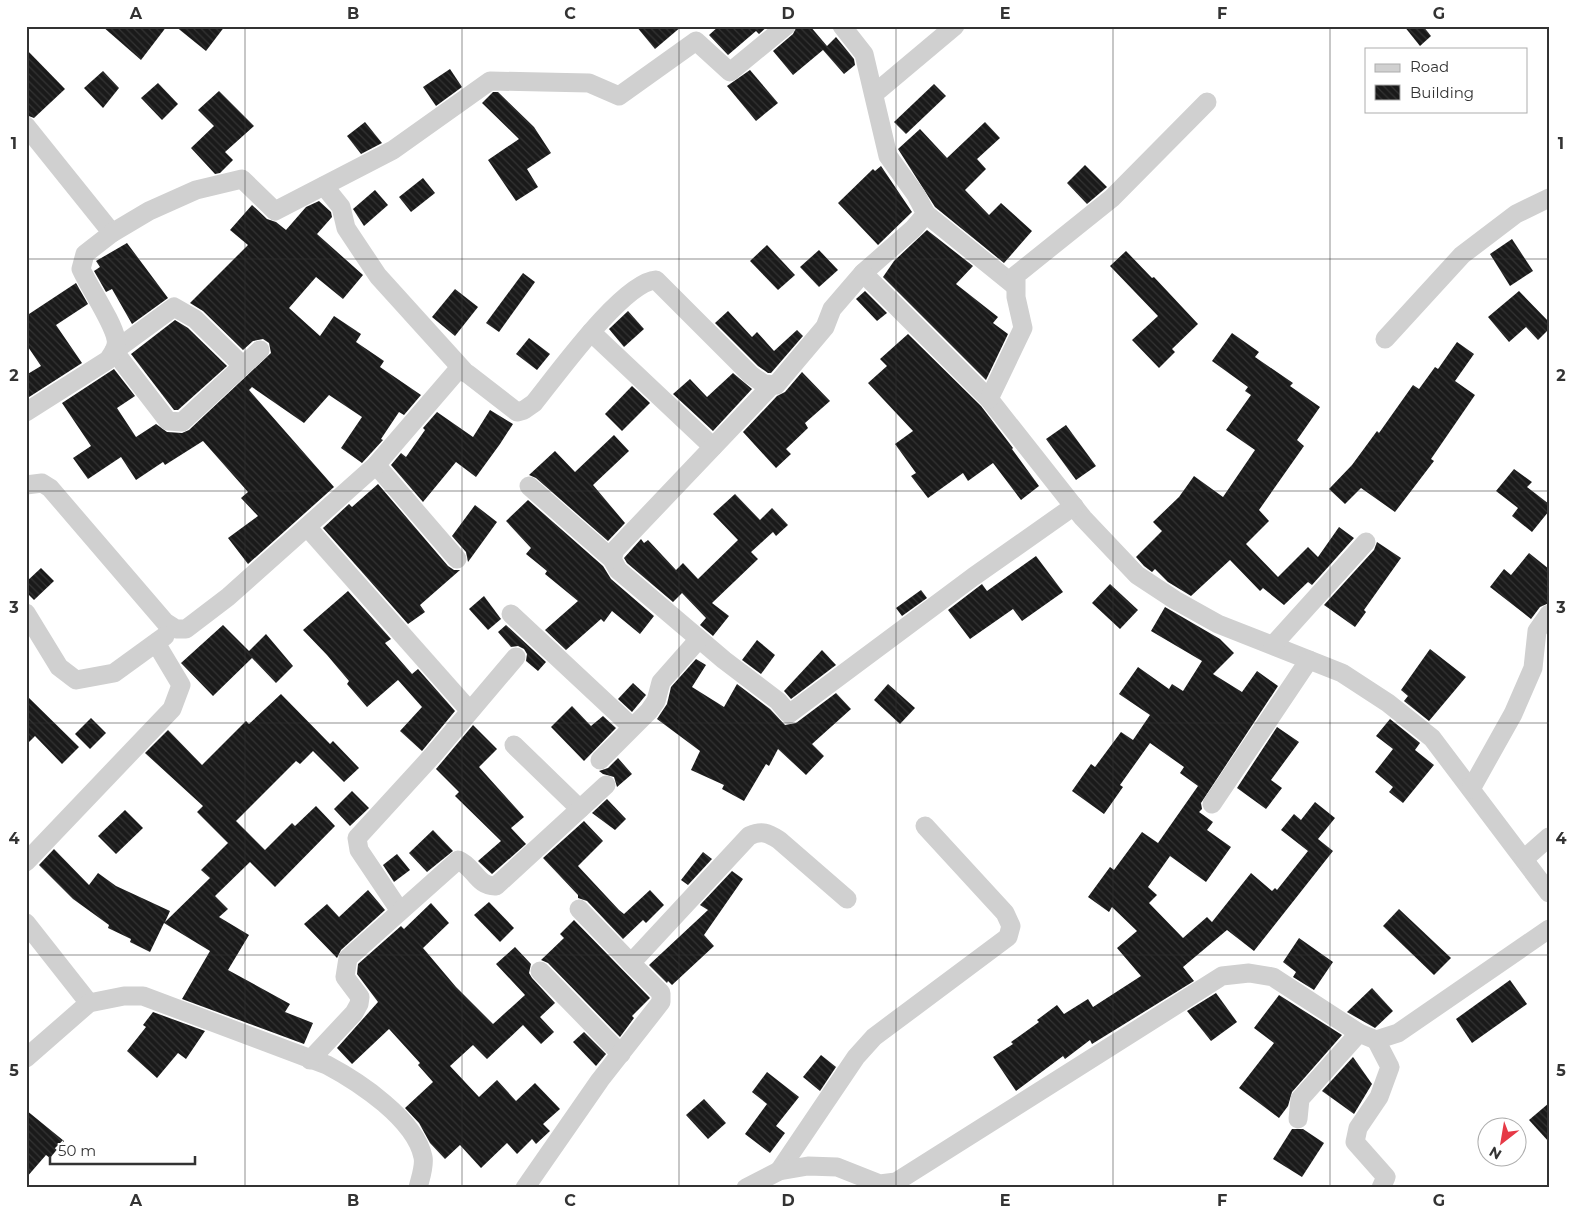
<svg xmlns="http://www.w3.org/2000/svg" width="1575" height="1214" viewBox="0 0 1575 1214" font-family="Montserrat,sans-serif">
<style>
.building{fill:url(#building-back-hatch)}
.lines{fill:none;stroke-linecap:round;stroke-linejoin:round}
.minor{stroke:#d0d0d0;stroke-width:19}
.grid{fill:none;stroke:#333;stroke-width:1;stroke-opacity:0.55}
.neatline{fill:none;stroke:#333;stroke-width:2}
.grid-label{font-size:16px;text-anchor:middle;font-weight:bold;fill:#333}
</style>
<defs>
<pattern id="building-back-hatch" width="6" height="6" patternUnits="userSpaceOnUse" patternTransform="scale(1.25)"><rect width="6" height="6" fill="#1a1a1a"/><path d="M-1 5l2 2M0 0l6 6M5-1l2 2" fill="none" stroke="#333"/></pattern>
</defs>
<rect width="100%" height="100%" fill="#fff"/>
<g class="building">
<polygon points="102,26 167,26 141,60"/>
<polygon points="175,26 225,26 206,51"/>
<polygon points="636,26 682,26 655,49"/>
<polygon points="719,26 768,26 759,34 756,31 728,55 709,35"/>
<polygon points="797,26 810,26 827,46 836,37 854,59 855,65 844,74 823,50 793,75 773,51 793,34"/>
<polygon points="1404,26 1423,26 1431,36 1420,46"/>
<polygon points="26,49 65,89 34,118 26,115"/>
<polygon points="450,69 462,87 436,106 423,87"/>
<polygon points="750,70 778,103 756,121 727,86"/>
<polygon points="103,71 119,88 103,108 84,88"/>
<polygon points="158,83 178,104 162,120 141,98"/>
<polygon points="934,84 946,96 906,134 894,122"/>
<polygon points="219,91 254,126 225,152 233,160 220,173 215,174 191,148 214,126 198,110"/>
<polygon points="493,92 498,92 534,127 551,153 527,169 538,187 516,201 488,160 519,139 482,103"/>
<polygon points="365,122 382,143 361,154 347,136"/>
<polygon points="985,122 1000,138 977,159 986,169 965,190 989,215 1001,203 1032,231 1004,263 935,207 898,149 920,129 947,158"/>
<polygon points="1085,165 1107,187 1087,204 1067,183"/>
<polygon points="881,166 912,212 878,245 838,203 873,169 875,171"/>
<polygon points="423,178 435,193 411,212 399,197"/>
<polygon points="375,190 388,205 364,226 353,209"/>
<polygon points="319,201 331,212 332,217 317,234 363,275 343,299 316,277 289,308 320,336 334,316 361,334 356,342 384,361 380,367 421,395 404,415 399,412 381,439 383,440 362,463 341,448 362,417 329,395 304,423 252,387 249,390 334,487 248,564 228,538 258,516 241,498 248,492 203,441 165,465 163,462 136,480 121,457 88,479 73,458 91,446 62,403 114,369 135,396 117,408 136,437 156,424 167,432 182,433 189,430 271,353 269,343 263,339 253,341 243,350 203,311 190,303 248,245 230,230 252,205 267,219 276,222 286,230 306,207"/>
<polygon points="927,230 973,266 956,284 998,317 993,323 1008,334 986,380 883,277 894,261"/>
<polygon points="1512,239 1533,271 1510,286 1490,254"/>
<polygon points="127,243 168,298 132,324 112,289 106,292 94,271 100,267 96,261"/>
<polygon points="767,245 795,275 778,290 750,261"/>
<polygon points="819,250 838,270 819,287 800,267"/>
<polygon points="1126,251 1152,278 1154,277 1198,324 1172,349 1175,352 1159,368 1132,340 1158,316 1110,266"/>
<polygon points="523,273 535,282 499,332 486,323"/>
<polygon points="76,283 88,304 56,325 82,363 26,399 26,375 41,366 26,344 26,316"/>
<polygon points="455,289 478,307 455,336 432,317"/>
<polygon points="865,291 887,313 877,321 856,299"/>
<polygon points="1519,291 1549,322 1549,329 1538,340 1526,327 1509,342 1488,317"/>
<polygon points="628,311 644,329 624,347 609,329"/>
<polygon points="728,311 752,337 757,332 774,351 797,330 803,336 771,373 768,373 758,366 715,323"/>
<polygon points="175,320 188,328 227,366 178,410 174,410 131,354"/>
<polygon points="1232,333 1259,352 1255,357 1293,383 1290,386 1320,407 1297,440 1304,446 1259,510 1269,521 1246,544 1278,577 1308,547 1318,557 1339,527 1354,538 1312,585 1308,582 1284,605 1263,588 1260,591 1230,560 1191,596 1168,582 1155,569 1152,572 1144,566 1136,557 1162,531 1153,522 1179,497 1194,476 1223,497 1255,450 1226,430 1251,395 1245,391 1248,387 1212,361"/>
<polygon points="908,334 981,406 1013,448 1012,449 1039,486 1021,500 993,463 968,481 963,473 928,498 911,476 916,473 895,444 913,431 868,383 887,366 880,359"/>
<polygon points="529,338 550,354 537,370 516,354"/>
<polygon points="1457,342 1474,354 1455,381 1475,395 1431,459 1434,461 1395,512 1361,488 1345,504 1329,489 1352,465 1377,431 1379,433 1413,385 1419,389 1435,367 1438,369"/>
<polygon points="802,372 830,401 805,423 808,428 786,449 791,454 776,468 743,432 777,396 785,392"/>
<polygon points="733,373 752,389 713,431 673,394 690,379 707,397"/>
<polygon points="632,386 650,403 622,431 605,414"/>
<polygon points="490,410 513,424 500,444 476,477 456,462 423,502 391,465 401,453 406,457 425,430 423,428 437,412 473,437"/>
<polygon points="1066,425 1096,466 1076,480 1046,439"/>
<polygon points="614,435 629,451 593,485 625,523 608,541 536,478 529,475 555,451 575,472"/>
<polygon points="1514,469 1532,482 1527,487 1549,504 1549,511 1532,532 1512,516 1518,508 1496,491"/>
<polygon points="378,484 448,566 454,570 460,570 420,605 425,612 408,624 323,528 349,504 352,507"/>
<polygon points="735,494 760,520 772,508 788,525 776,536 773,532 751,552 758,559 712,603 729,616 713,636 700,625 706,618 682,593 673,602 627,563 624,558 641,539 644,543 648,540 676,570 683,563 698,579 738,540 713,514"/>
<polygon points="528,500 603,566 611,579 654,616 640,634 612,611 604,622 601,619 566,650 545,630 578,601 545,574 547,571 526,554 531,548 506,521"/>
<polygon points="475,505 497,522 468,562 466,552 452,536"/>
<polygon points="1377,542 1401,558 1364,610 1366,612 1355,627 1324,605 1374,550"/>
<polygon points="1529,553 1549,569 1549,603 1540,607 1531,619 1490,587 1504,569 1511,575"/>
<polygon points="1036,556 1063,592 1022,621 1013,609 970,639 948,610 982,584 987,591"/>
<polygon points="41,568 54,581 34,600 26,592 26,582"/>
<polygon points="1110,584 1138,610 1120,629 1092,603"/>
<polygon points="921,590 927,598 902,616 896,608"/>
<polygon points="348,591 391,639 385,643 412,674 418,669 455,711 422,751 400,731 422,707 398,680 367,707 347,684 349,681 327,655 303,630"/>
<polygon points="484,596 501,619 488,630 469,609"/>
<polygon points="1165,607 1220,639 1234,653 1213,674 1242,692 1257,671 1278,686 1201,803 1202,809 1199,812 1213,822 1207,830 1231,847 1206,882 1170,856 1148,887 1157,895 1149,903 1183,938 1207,917 1212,922 1251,873 1272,891 1275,888 1277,890 1308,851 1281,830 1294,814 1301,820 1315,802 1335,818 1318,839 1333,851 1254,951 1227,930 1183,967 1194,981 1092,1044 1090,1040 1065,1059 1063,1056 1016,1091 993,1057 1013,1044 1011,1042 1039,1022 1037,1020 1057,1005 1064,1014 1088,999 1093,1007 1141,976 1117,948 1137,931 1112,907 1109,912 1088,897 1110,867 1114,870 1142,832 1158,843 1198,786 1180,773 1184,767 1150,743 1120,785 1123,787 1104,814 1072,791 1091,764 1095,767 1121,732 1133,740 1150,715 1119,694 1138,667 1169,689 1172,684 1183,691 1202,661 1151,631"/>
<polygon points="223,625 249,651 266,634 293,666 276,683 252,658 213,696 181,663"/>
<polygon points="506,625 546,662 538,671 526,661 527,654 524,649 518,646 511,647 498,632"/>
<polygon points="757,640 775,655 761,674 742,660"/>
<polygon points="1430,649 1466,677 1429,721 1404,701 1408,696 1401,690"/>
<polygon points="822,650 836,665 791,699 784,691"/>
<polygon points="696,659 706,665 692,687 724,707 737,684 770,709 785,725 796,723 836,693 851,709 812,744 824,756 806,775 778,749 769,766 766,764 744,801 722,789 724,785 691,770 700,751 657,719 667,704 671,687"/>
<polygon points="633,683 646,695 632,712 618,699"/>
<polygon points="888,684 915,708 900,724 874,700"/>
<polygon points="281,694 330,744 333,741 359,768 344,782 313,751 300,764 296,761 236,821 265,850 292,823 295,826 316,806 335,826 275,887 250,862 215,896 228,909 219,917 249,935 228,970 290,1004 285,1012 313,1023 304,1044 182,999 210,951 164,923 150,952 130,942 131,939 108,928 109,925 73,899 39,865 54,849 89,885 98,873 116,886 170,911 165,922 210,878 201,870 228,843 197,812 203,806 145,753 168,730 202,765 246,721 249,724"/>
<polygon points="26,695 79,747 62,764 35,736 26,745"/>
<polygon points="572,706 591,726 603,716 616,728 584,761 551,727"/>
<polygon points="91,718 106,733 90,749 75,734"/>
<polygon points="1390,719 1420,743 1415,750 1434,765 1403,803 1389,792 1393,787 1375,772 1393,749 1376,736"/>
<polygon points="473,725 497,749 479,767 524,817 511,828 526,844 492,874 478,861 501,841 455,796 459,792 436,769"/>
<polygon points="1277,727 1299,742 1271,780 1282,788 1266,809 1237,788"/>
<polygon points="618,758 632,774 617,787 614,777 603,774 599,771 608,768"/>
<polygon points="352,791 369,808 350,826 334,809"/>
<polygon points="607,799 626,819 615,830 592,813"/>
<polygon points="125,810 143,828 116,854 98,836"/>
<polygon points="584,821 603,841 578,866 619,910 624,914 650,890 664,905 646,923 643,920 623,939 587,901 578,898 578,895 543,858"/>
<polygon points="433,830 453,851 427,872 409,853"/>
<polygon points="703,852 712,859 688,885 681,880"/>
<polygon points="397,854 410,870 394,882 383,865"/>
<polygon points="732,871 743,879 704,935 714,946 672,985 668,981 667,983 649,965 708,910 700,905"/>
<polygon points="368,890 385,910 341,950 337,958 304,924 327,904 339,917"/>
<polygon points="489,902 514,928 500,942 474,915"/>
<polygon points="431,903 449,923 423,948 456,987 493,1024 525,995 496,964 515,947 531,964 529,973 532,978 555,1003 540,1017 554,1032 541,1044 523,1025 487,1059 473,1045 450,1066 479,1097 497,1080 516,1101 535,1083 560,1109 543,1124 550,1131 536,1144 532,1139 517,1154 507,1143 481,1168 460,1145 445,1159 430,1143 419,1123 405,1108 433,1082 418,1065 420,1063 389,1029 352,1064 337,1048 378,1002 357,974 358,964 401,926 404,929"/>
<polygon points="1399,909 1451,958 1434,975 1383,926"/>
<polygon points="574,920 650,998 632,1016 634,1018 620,1037 548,963 541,960 564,938 560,934"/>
<polygon points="1299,938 1333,962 1314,990 1293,977 1296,972 1283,962"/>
<polygon points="1510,980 1527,1004 1472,1043 1456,1019"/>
<polygon points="1372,988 1393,1011 1375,1028 1347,1012"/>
<polygon points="1216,993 1237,1022 1211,1041 1187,1011"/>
<polygon points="1279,995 1342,1035 1292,1092 1288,1106 1279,1118 1239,1088 1274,1043 1254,1028"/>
<polygon points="153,1012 205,1031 186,1059 178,1053 157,1078 127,1051 146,1027 143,1025"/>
<polygon points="584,1032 606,1054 596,1066 573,1042"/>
<polygon points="821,1055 836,1067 820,1091 803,1077"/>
<polygon points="1353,1057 1372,1084 1354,1114 1322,1091"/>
<polygon points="767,1072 799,1097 776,1126 785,1133 770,1153 745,1134 767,1104 752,1092"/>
<polygon points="704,1099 726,1123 708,1139 686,1115"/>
<polygon points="1549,1103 1549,1142 1529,1120"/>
<polygon points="26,1110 64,1141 50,1158 46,1155 26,1178"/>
<polygon points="1292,1129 1303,1129 1324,1143 1302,1177 1273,1159"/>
</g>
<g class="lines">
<g class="minor">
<polyline points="842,26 864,54 888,156 916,195 926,214 913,229 863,273 989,399 1083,518 1137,575 1175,600 1218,624 1342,673 1388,703 1432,738 1549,893"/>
<polyline points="874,94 955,26"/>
<polyline points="26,126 112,233"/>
<polyline points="324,186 341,207 346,228 378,276 464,371"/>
<polyline points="926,214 1014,285"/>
<polyline points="591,332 713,447"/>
<polyline points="1385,339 1462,255 1516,214 1549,198"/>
<polyline points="243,366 195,319 174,307 114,351 168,421 182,422 260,350"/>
<polyline points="771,386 615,550 612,559 618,570 724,660 778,701 789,714 973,577 1074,506"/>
<polyline points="989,399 1023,328 1016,297 1016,275 1112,198 1207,102"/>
<path d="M26 412 108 360C112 354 118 347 116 339 113 322 89 287 81 269L85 254 112 233 149 211 196 190 242 179 275 211 393 150 490 81 589 83 619 96 696 41 730 72 786 26"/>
<polyline points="376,465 457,559"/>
<path d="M26 485 42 483 50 488 165 622 176 629H186L228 597 376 465 456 372 460 370 468 374 517 412 524 410 534 403C556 376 623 282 656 280L751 375 764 384 776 385 825 327 832 309 863 273"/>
<polyline points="529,486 612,559"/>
<polyline points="307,527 470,711"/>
<polyline points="26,613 59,667 76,680 114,673 165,636"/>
<polyline points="511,614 632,727"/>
<polyline points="1273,645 1366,542"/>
<polyline points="514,745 580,809"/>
<polyline points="600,760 649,711 656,701 661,682 699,639"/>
<polyline points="1471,789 1513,714 1533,668 1537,631 1549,614"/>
<polyline points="1212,804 1309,660"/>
<polyline points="1524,859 1549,837"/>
<polyline points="26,862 172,709 181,685 156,643"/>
<polyline points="579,909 631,963"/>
<polyline points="400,911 359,850 357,838 433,755 516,657"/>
<polyline points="26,923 89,1003"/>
<polyline points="540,971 621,1054"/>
<polyline points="1376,1040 1390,1067 1379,1097 1358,1128 1355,1142 1386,1177 1381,1188"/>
<path d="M26 1058 89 1003 124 996H143L327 1065C359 1082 415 1119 423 1157 425 1166 420 1179 418 1188"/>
<path d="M310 1060 354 1013 359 1004 360 997 345 977 348 958 458 860C474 866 477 887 496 886L606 785"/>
<polyline points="1298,1119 1300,1099 1359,1033"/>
<polyline points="779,1171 856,1057 874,1037 1008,937 1011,926 1005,913 925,826"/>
<path d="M525 1188 600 1080 661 1002V993L631 963 749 836C762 830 768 833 779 840L847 899"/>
<polyline points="746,1188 779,1171 808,1166 837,1167 880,1184 896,1182 1222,976 1249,973 1273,977 1359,1033 1376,1040 1398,1033 1549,929"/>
</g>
</g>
<path class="grid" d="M245 26V1188M462 26V1188M679 26V1188M896 26V1188M1113 26V1188M1330 26V1188M26 259H1549M26 491H1549M26 723H1549M26 955H1549"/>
<rect width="1575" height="1214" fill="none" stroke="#ffffff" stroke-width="55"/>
<rect x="1365" y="48" width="162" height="65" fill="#ffffff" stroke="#adadad"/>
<rect x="1375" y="64" width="25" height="8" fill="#d0d0d0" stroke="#adadad"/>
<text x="1410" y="72" font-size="15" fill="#333333">Road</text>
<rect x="1375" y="85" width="25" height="15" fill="url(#building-back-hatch)" stroke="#adadad"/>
<text x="1410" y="98" font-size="15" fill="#333333">Building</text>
<g transform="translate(1502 1142) rotate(211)"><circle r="24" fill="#ffffff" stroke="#adadad"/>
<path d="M0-4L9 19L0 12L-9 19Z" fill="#e63946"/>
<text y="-8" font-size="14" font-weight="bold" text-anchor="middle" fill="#333333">N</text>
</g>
<path d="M50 1156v8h145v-8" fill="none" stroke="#333333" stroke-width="2.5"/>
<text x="58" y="1156" font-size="15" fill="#333333" stroke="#ffffff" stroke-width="4" paint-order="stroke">50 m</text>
<rect x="28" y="28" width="1520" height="1158" class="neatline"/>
<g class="grid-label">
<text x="136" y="19">A</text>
<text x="353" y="19">B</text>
<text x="570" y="19">C</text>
<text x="788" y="19">D</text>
<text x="1005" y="19">E</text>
<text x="1222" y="19">F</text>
<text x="1439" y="19">G</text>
<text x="14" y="149">1</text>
<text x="1561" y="149">1</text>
<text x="14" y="381">2</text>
<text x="1561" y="381">2</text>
<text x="14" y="613">3</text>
<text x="1561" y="613">3</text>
<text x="14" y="844">4</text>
<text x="1561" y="844">4</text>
<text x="14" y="1076">5</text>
<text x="1561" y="1076">5</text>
<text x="136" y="1206">A</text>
<text x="353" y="1206">B</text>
<text x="570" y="1206">C</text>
<text x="788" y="1206">D</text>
<text x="1005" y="1206">E</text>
<text x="1222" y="1206">F</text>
<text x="1439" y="1206">G</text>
</g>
</svg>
